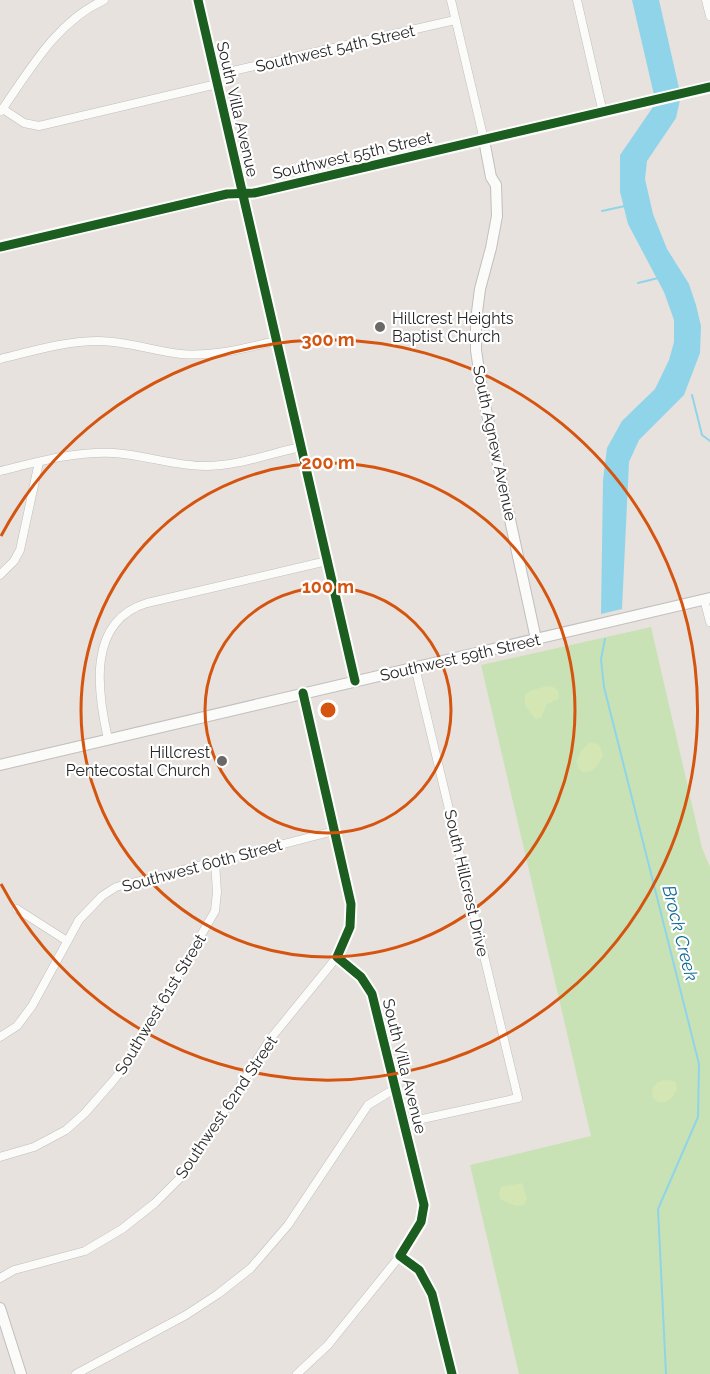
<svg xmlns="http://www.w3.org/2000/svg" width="710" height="1374" viewBox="0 0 710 1374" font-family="Raleway,sans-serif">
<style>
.grass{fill:#c9e2b5}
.pitch{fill:#d4e6b3}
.water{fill:#90d4ea}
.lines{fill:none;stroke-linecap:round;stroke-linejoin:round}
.stream{stroke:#90d4ea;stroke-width:2}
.street-casing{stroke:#c0bebf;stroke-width:9}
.secondary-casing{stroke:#c0bebf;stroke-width:12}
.street{stroke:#fbfbfa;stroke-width:8}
.secondary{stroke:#fbfbfa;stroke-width:10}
.cycleway-casing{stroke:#fff;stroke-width:13}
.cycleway{stroke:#1b5e20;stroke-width:9}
.ring{fill:none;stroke:#d5540f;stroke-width:3}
.poi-dot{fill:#6b6967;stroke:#fff;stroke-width:2}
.labels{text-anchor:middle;stroke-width:4.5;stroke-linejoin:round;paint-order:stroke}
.street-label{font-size:16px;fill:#282828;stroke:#fff}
.poi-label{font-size:16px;fill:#282828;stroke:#fff;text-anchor:start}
.water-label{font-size:18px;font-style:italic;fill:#0c6a97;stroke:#fff}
.centre{fill:#d5540f;stroke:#fff;stroke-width:3}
.ring-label{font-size:18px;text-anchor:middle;font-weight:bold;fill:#d5540f;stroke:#fff;stroke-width:4.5;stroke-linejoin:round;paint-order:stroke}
</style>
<rect width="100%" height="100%" fill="#e7e2dd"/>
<polygon class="grass" points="651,627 702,848 710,867 710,1374 519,1374 470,1165 591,1136 481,665"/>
<g class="pitch">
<path d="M548 686C555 686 561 691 558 699L547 704 541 718 535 719 525 705V695L532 690Z"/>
<path d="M590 742 599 745 603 755C600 764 591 776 581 771L576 762 582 750Z"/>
<path d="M663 1080 675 1081 677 1088C674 1098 668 1103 658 1102L653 1098 652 1089 657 1083Z"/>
<polygon points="522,1183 527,1199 524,1205 516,1206 500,1199 499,1194 501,1187"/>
</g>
<g class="water">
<polygon points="632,0 659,0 679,88 654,95"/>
<polygon points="680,100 676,118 647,161 645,179 653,214 667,249 689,284 696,305 701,326 700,353 684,395 639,440 629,462 622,609 601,614 603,480 607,448 622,421 655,389 669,360 674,342 674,320 664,292 628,224 620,192 620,155 653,107"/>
</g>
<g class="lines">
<g class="stream">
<polyline points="602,211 625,206"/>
<polyline points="638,283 658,278"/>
<polyline points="692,395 702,435 710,441"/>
<polyline points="605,639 601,659 604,687 699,1064 698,1117 658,1209 666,1374"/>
</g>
<defs>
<g id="street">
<polyline points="198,0 355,681"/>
<polyline points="451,0 484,140"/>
<polyline points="577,0 603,113"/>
<polyline points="706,0 710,16"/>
<polyline points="215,75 455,20"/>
<polyline points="3,109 24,123 39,126 217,84"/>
<path d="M1 111C30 70 56 22 104 0"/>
<polyline points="0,247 227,194 254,193 710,87"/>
<path d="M0 359C33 351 65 341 99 341 127 341 153 351 181 354 213 357 244 348 276 341"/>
<path d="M0 471C37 462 75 451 114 453 145 455 174 466 205 466 237 466 269 454 300 447"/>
<polyline points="0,575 14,561 20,550 39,462"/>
<polyline points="704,599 710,622"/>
<polyline points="303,693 351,904 350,927 337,957 361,977 372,994 424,1205 421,1222 400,1256 419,1270 432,1294 452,1374"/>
<path d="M108 739C97 691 87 621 147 603L327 561"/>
<polyline points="17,909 67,941"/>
<polyline points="0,1037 17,1026 32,1006 79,920 102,896 116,887 334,831"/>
<polyline points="404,1123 518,1098 415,667"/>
<polyline points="0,1157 34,1147 66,1130 85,1113 113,1081 126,1065 215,911 217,892 215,862"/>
<polyline points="0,1278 14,1270 85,1251 122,1229 155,1203 182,1176 271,1038 337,957"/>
<polyline points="76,1374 186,1315 218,1294 251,1268 288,1225 368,1105 396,1088"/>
<polyline points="297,1374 328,1345 400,1256"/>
</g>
<g id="secondary">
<polyline points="484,140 491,177 496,185 497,216 491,248 480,289 476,320 476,350 482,391 536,639"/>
<polyline points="0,765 710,598"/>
<polyline points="0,1308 21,1374"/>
</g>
</defs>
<use href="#street" class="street-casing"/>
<use href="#secondary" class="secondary-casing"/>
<use href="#street" class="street"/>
<use href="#secondary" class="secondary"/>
<defs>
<g id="cycleway">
<polyline points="198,0 355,681"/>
<polyline points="0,247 227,194 254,193 710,87"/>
<polyline points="303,693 351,904 350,927 337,957 361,977 372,994 424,1205 421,1222 400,1256 419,1270 432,1294 452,1374"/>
</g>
</defs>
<use href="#cycleway" class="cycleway-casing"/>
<use href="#cycleway" class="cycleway"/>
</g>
<g class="ring">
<circle cx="328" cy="710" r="123"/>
<circle cx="328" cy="710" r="247"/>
<path d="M1 536A370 370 0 1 1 1 884"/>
</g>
<g class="poi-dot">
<circle cx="380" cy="327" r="6"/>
<circle cx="222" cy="761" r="6"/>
</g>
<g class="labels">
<g class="street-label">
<text transform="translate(335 48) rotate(-13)" y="6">Southwest 54th Street</text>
<text transform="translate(238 109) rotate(77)" y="6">South Villa Avenue</text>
<text transform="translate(352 155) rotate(-13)" y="6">Southwest 55th Street</text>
<text transform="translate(495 443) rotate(78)" y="6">South Agnew Avenue</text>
<text transform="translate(460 657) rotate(-13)" y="6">Southwest 59th Street</text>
<text transform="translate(202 865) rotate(-15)" y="6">Southwest 60th Street</text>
<text transform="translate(467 883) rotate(77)" y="6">South Hillcrest Drive</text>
<text transform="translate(160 1004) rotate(-59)" y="6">Southwest 61st Street</text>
<text transform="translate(405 1066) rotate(76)" y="6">South Villa Avenue</text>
<text transform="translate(226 1107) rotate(-56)" y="6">Southwest 62nd Street</text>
</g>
<g class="poi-label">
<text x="392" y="324">Hillcrest Heights<tspan x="392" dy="18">Baptist Church</tspan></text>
<text x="210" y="758" text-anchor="end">Hillcrest<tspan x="210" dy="18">Pentecostal Church</tspan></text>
</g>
<g class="water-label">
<text transform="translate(680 933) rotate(76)" y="6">Brock Creek</text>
</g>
</g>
<circle cx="328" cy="710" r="9" class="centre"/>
<g class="ring-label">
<text x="328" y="346">300 m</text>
<text x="328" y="469">200 m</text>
<text x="328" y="593">100 m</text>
</g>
</svg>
